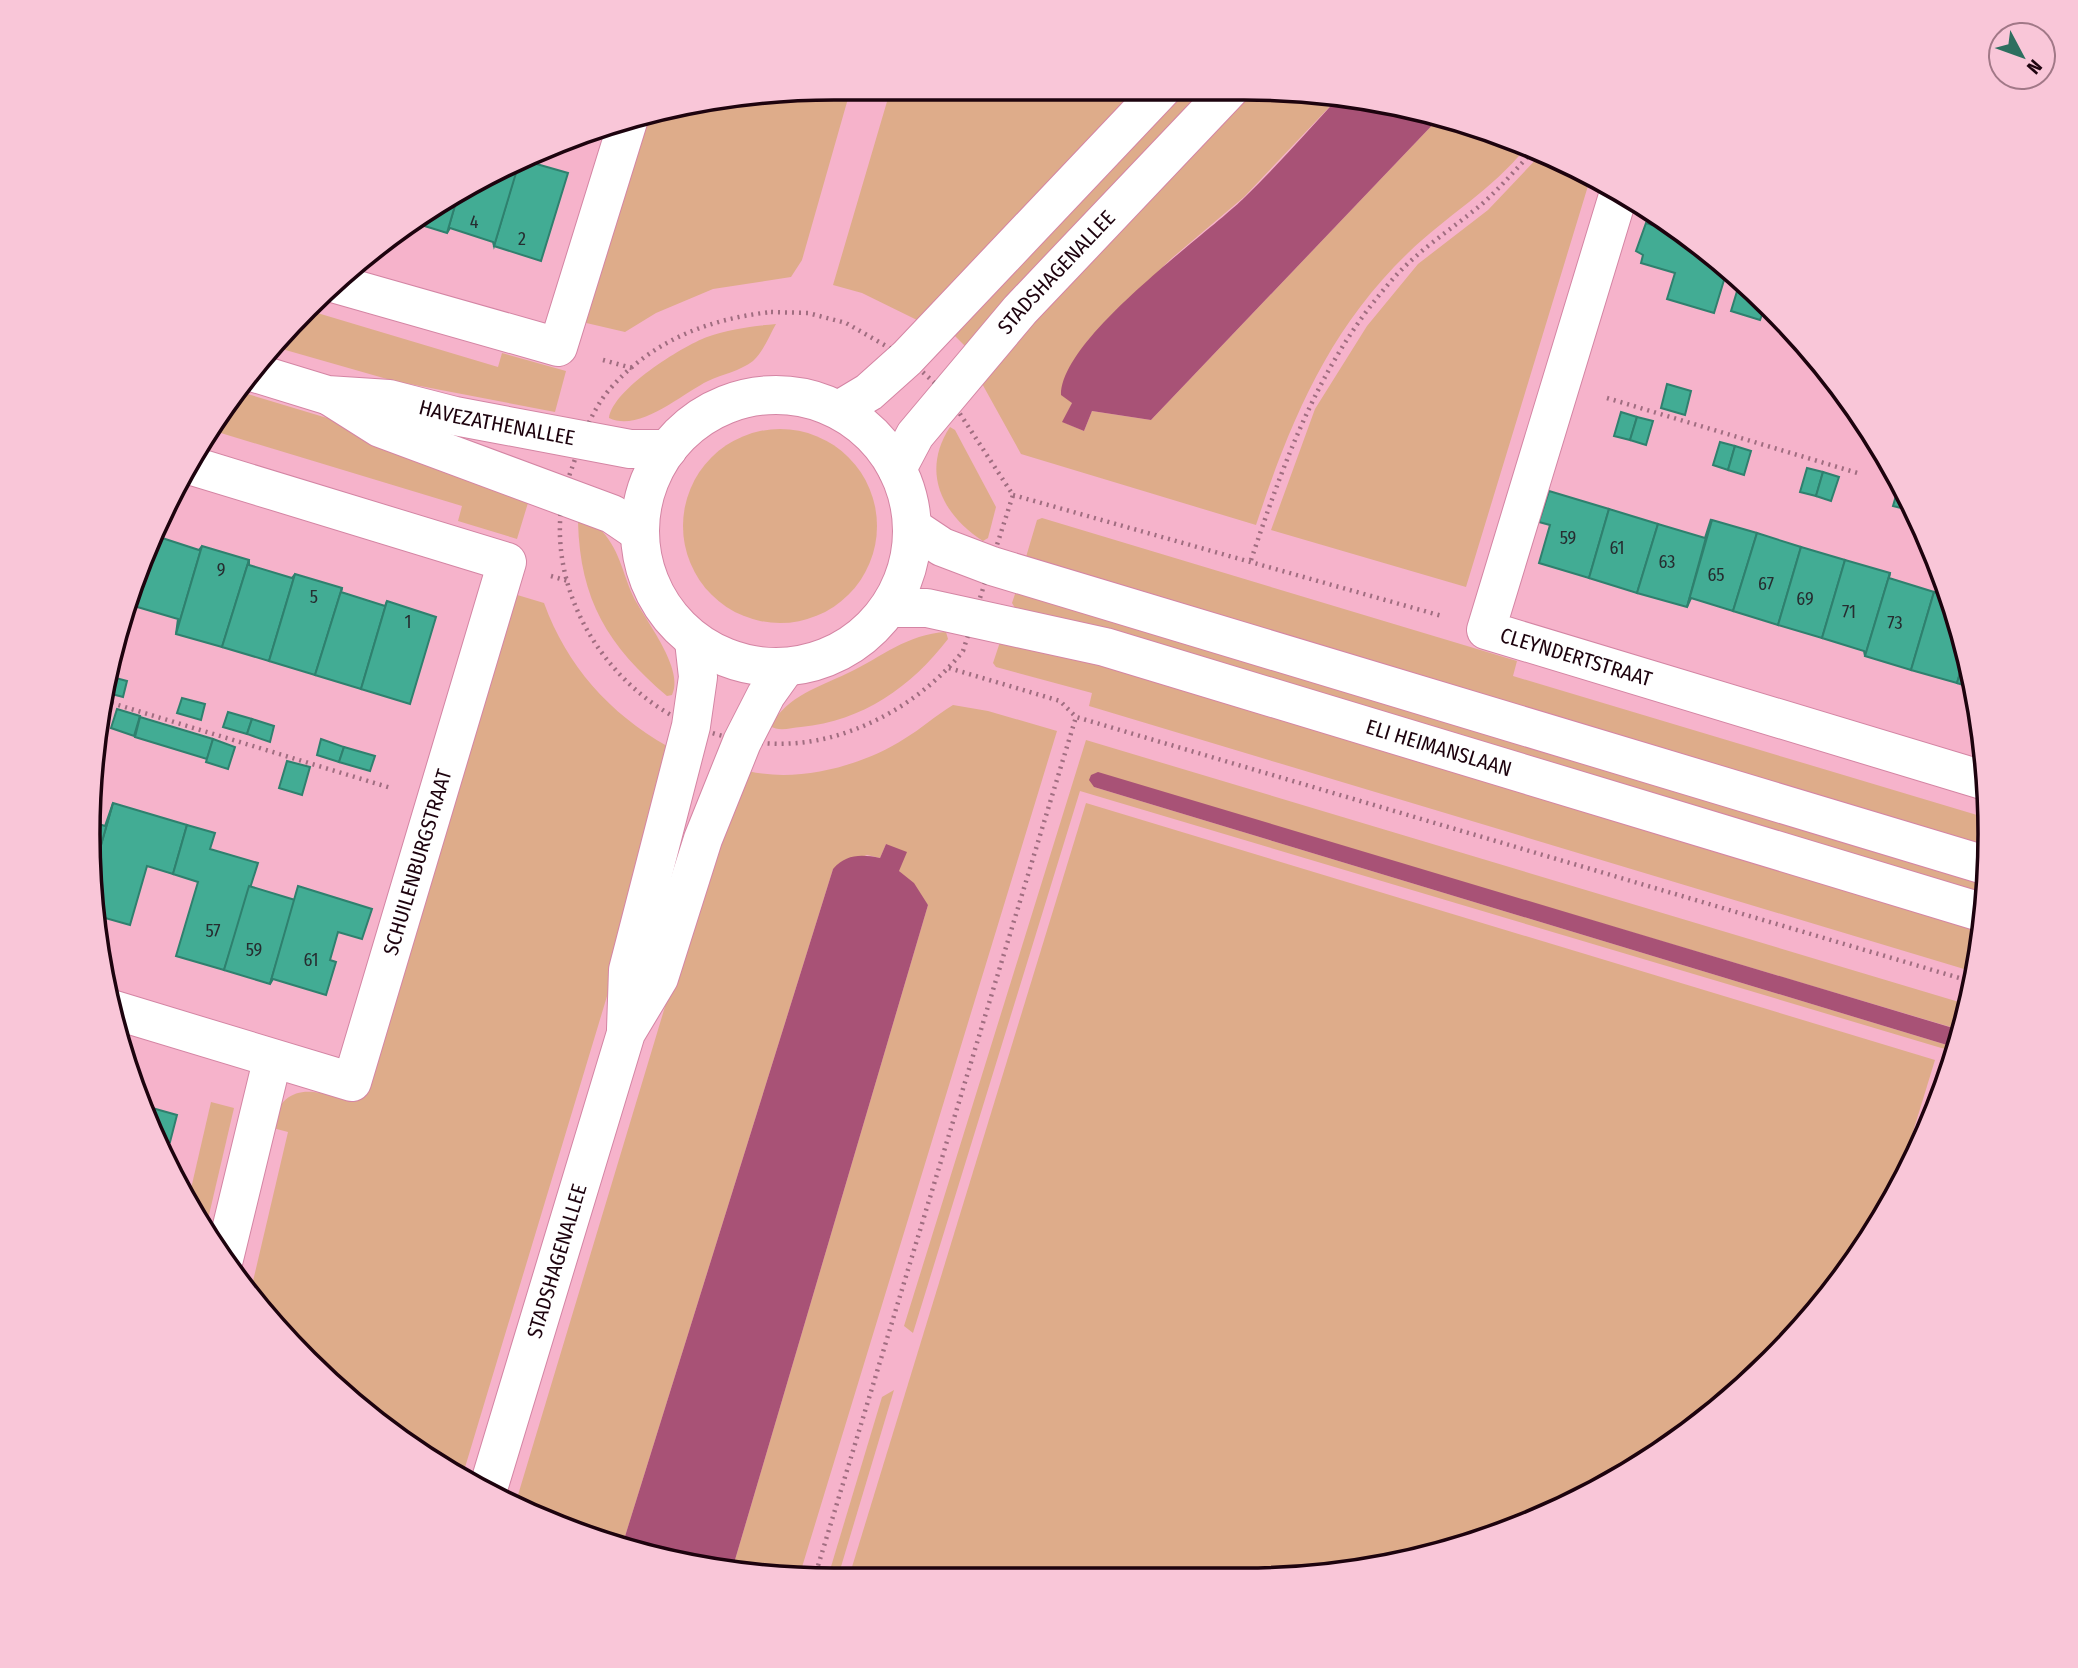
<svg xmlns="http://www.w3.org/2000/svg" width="2078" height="1668" viewBox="0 0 2078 1668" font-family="'Fira Sans Condensed',sans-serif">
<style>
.green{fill:#deac8a}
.water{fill:#a85276}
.building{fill:#42ac94;stroke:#2f806e;stroke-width:2}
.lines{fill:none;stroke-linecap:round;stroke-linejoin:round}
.minor-casing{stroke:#d485a4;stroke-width:40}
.major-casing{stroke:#d485a4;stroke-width:40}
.path{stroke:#a06d80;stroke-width:4.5;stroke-dasharray:2 5;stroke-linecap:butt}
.minor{stroke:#fff;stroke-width:38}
.major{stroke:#fff;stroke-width:38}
.labels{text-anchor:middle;stroke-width:6;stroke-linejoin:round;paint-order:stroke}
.number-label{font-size:18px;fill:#262d30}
.street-label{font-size:21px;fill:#1d030e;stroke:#f9c6d8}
.rim{fill:none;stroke:#1d030e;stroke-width:3.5}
</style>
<rect width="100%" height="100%" fill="#f6b3cb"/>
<g class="green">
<polygon points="834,88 851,88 802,260 791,277 713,289 656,313 625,332 582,322 645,112"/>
<polygon points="891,88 1143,89 919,321 862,293 833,285"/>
<polygon points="1181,89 1209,89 965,346 950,331"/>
<path d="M1248 89H1292L1338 98 1244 197 1172 258 1088 340 1072 403 1063 422 1084 431 1092 411 1151 420 1439 118 1484 127 1527 146C1493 190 1447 215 1408 253 1328 330 1290 422 1256 525L1021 454 980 380Z"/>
<polygon points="1542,153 1591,176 1466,587 1271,530 1315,409 1367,326 1418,264 1488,210"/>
<polygon points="304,309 498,367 502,353 566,371 555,412 394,381 275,347"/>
<path d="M776 324C769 336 764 351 753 361 740 371 723 374 708 381 683 393 639 433 609 418 613 389 681 347 707 337 729 329 753 326 776 324Z"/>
<polygon points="241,392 397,439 531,493 517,539 458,521 462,506 211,430"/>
<path d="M950 427 955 430 996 507 988 538 983 541C941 514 921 471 950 427Z"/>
<circle cx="780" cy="526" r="97"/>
<polygon points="1042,518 1517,661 1513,676 1987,818 1988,853 1026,557 1037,520"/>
<path d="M578 522C585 523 593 523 598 527 620 548 622 573 634 598 646 621 685 670 672 695L667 696C608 646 580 600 578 522Z"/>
<polygon points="1016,591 1980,878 1974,896 1015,608 1012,603"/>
<path d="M514 594 544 603C567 666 609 713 667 746L617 963 463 1474 380 1426 273 1326 250 1294 288 1132 269 1127C284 1087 304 1087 341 1098Z"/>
<path d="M946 632 948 639C911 687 863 721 801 727 790 728 779 732 770 726 789 695 817 688 848 673 882 657 907 634 946 632Z"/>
<polygon points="1000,642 1060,650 1982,926 1974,972 1089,706 1092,693 996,667 993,663"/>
<path d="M953 705 988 711 1057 731 799 1577 732 1570 928 905 899 871 886 844 880 858 867 855 833 869 622 1546 548 1524 515 1505 673 980 670 979 748 771C798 783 862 766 904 739 921 729 936 715 953 705Z"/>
<polygon points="1086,740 1969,1005 1964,1031 1095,773 1094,787 1957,1048 1956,1052 1938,1047 1080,791 913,1333 904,1326"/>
<polygon points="1086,803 1935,1060 1893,1197 1836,1289 1736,1396 1617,1481 1438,1555 1293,1579 848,1580"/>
<polygon points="211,1102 234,1108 205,1232 187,1206"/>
<polygon points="894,1390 837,1580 827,1580 882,1397"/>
</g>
<g class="water">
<path d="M1338 98 1439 118 1151 420 1092 411 1084 431 1062 422 1072 403 1061 395C1061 338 1201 239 1243 199 1276 167 1307 132 1338 98Z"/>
<polygon points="1098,772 1963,1031 1964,1031 1957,1048 1094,787 1089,780 1091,775"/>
<path d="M886 844 907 852 899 871 914 883 928 905 732 1570 689 1566 622 1546 833 869C846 854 861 854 880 858Z"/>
</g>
<g class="building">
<polygon points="526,161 568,173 541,261 494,246 518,164"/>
<polygon points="504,169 516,173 494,246 493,242 450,228 447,233 460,188"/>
<polygon points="460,188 447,233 415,223"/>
<polygon points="1655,215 1728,267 1714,313 1667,299 1675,273 1641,263 1643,255 1636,251 1646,223 1652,225"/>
<polygon points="1741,278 1781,317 1763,312 1760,320 1731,311"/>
<polygon points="1667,384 1691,391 1685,415 1661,408"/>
<polygon points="1621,412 1637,417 1630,440 1614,436"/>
<polygon points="1637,417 1653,421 1646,445 1630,440"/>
<polygon points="1720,442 1735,446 1728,470 1713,465"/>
<polygon points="1735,446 1751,451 1744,475 1728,470"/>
<polygon points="1807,468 1823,472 1816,496 1800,492"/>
<polygon points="1823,472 1839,477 1831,501 1816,496"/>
<polygon points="1900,482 1911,505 1909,510 1893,506"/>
<polygon points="1549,491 1609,509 1589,578 1539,563 1550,525 1539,522"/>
<polygon points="1609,509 1658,524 1637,593 1589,578"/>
<polygon points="1711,519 1687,607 1637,593 1658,524 1705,538"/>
<polygon points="1712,520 1757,533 1733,611 1691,598 1687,607"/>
<polygon points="1757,533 1801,547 1778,625 1733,611"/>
<polygon points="156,536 199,550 202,546 176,634 178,619 134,606"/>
<polygon points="202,546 249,560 222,647 176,634"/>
<polygon points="1801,547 1845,560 1822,638 1778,625"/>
<polygon points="150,550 134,606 128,604"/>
<polygon points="249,560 249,565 292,578 295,574 269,661 222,647"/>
<polygon points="1845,560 1890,573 1865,656 1864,651 1822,638"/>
<polygon points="1890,573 1889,578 1934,592 1911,670 1865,656"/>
<polygon points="295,574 342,588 315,675 269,661"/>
<polygon points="342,588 341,592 385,606 387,601 361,689 315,675"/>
<polygon points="1934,592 1952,597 1965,656 1957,683 1911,670"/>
<polygon points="387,601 436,617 410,704 361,689"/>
<polygon points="1965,656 1973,688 1957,683"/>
<polygon points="112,677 127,681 123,697 108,693"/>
<polygon points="182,698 205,704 201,720 177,713"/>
<polygon points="117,709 140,716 134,736 111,728"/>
<polygon points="228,712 252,719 247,734 223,727"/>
<polygon points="140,717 213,739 207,759 135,737"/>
<polygon points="252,719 274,726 270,742 247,734"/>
<polygon points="213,739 235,747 228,769 206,762"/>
<polygon points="321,739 344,747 339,762 317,755"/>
<polygon points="344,747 375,756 370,771 339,762"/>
<polygon points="287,761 310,767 302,795 279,788"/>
<polygon points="113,803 187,825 173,874 147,866 130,925 98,916 93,873"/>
<polygon points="113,803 93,873 89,821 105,826"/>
<polygon points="187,825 215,833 210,849 258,863 224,970 176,956 198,882 173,874"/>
<polygon points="249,886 295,900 270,984 224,970"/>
<polygon points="298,886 372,909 362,939 338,932 330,960 336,962 326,995 273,979 270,984"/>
<polygon points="145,1106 177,1115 170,1142 163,1140 162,1145"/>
</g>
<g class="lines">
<defs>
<g id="minor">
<path id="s1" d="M1620 189 1486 630 1986 781"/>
<polyline points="336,284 558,347 629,118"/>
<polyline points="912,527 942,547 992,566 1988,866"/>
<path id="s2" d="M889 608H927L1105 647 1984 913"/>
<path id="s3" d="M111 1009 352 1082 507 562 186 464"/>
<polyline points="224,1259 272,1061"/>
</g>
<g id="major">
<path id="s4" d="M255 373 327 395 389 399 455 416 630 449H668"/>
<circle cx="776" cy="531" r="136"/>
<polyline points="331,397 380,428 612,514 640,533"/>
<polyline points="839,410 869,392 907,358 1162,89"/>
<path id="s5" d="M897 469 915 435 1020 310 1230 89"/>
<polyline points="626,1029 628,970 691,726 698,677 694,641"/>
<path id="s6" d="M488 1489 626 1033 659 978 703 839 742 742 766 695 786 667"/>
</g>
</defs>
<use href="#minor" class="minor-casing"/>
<use href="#major" class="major-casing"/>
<g class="path">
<path d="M771 312 808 313 846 323 907 358 947 394 1013 495 963 651C927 696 871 731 813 741 777 747 743 743 709 732 614 701 544 597 563 496 566 483 572 469 576 456 584 433 593 409 609 390 651 341 708 319 771 312Z"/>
<polyline points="603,360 632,368"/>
<polyline points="1607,398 1861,474"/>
<polyline points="1013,495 1442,616"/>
<path d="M1251 560C1285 459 1320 361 1392 280 1418 250 1452 229 1482 204 1501 187 1517 168 1534 150"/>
<polyline points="551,576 568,581"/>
<polyline points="949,668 1060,701 1076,717 1973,982"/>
<polyline points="105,701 391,788"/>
<polyline points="814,1579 1076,717"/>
</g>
<use href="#minor" class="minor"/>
<use href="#major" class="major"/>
</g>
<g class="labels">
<g class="number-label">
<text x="474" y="228">4</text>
<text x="522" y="245">2</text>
<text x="1568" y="544">59</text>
<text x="1617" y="554">61</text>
<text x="1667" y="568">63</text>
<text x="221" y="576">9</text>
<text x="1716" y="581">65</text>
<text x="1766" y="590">67</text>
<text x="314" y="603">5</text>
<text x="1805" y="605">69</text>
<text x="1849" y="618">71</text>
<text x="408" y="628">1</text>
<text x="1895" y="629">73</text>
<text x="213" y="937">57</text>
<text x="254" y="956">59</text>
<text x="311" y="966">61</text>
</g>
<g class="street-label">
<text dy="7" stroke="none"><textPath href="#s5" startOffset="254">STADSHAGENALLEE</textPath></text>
<text dy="7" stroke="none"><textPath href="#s4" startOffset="248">HAVEZATHENALLEE</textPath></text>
<text dy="7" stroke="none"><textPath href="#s1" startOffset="555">CLEYNDERTSTRAAT</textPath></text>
<text dy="7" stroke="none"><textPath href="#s2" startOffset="569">ELI HEIMANSLAAN</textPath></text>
<text dy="7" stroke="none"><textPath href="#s3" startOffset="481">SCHUILENBURGSTRAAT</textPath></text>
<text dy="7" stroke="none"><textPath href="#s6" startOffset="238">STADSHAGENALLEE</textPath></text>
</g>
</g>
<path d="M0 0H2078V1668H0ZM834 100H1244A734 734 0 0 1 1978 834V834A734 734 0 0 1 1244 1568H834A734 734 0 0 1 100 834V834A734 734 0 0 1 834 100Z" fill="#f9c6d8" fill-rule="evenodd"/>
<path class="rim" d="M834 100H1244A734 734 0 0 1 1978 834V834A734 734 0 0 1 1244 1568H834A734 734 0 0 1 100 834V834A734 734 0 0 1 834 100Z"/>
<g transform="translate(2022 56) rotate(131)"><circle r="33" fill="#f9c6d8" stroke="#a17887" stroke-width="2"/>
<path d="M0-5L12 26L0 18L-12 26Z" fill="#2d6f5f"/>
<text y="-10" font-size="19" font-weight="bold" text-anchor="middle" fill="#1d030e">N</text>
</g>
</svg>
